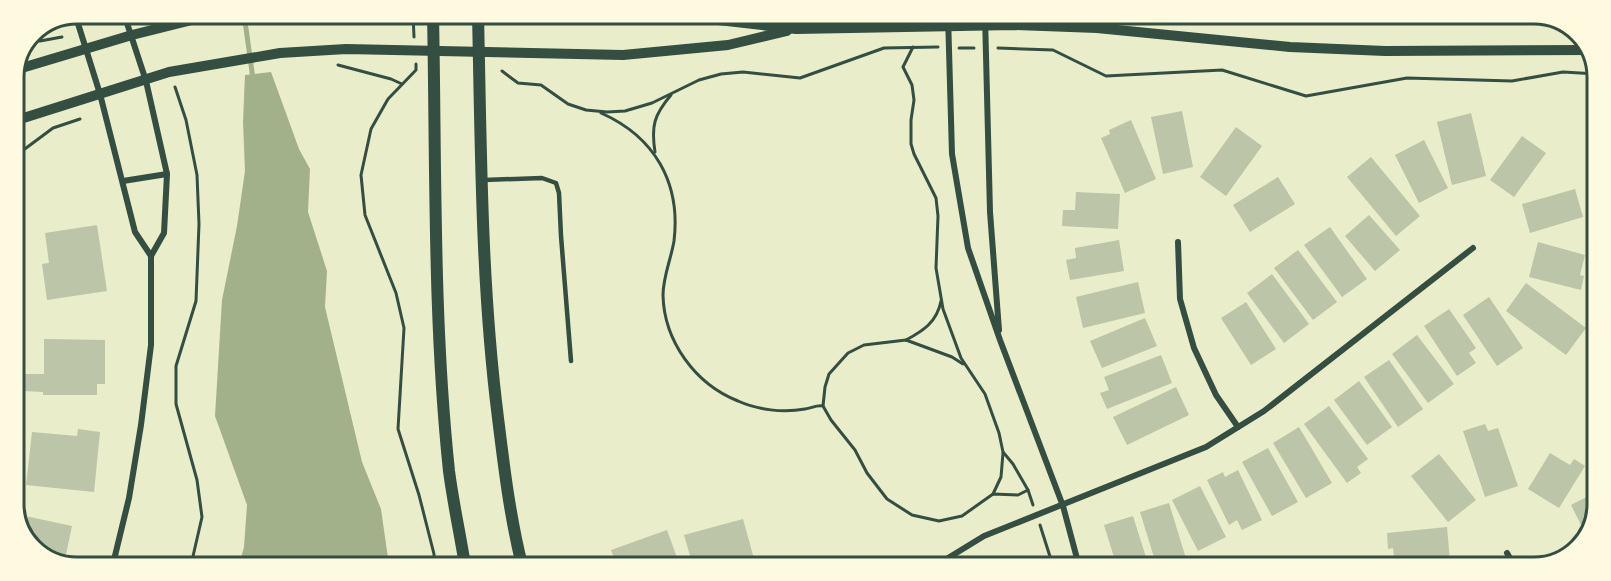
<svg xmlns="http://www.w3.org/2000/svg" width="1611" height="581" viewBox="0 0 1611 581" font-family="Quicksand,sans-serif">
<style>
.water{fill:#a3b18a}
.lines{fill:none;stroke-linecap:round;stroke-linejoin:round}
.stream{stroke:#a3b18a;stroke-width:5}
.building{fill:#bcc5a7}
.path{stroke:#344e41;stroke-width:3}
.service{stroke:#344e41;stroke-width:4.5}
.minor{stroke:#344e41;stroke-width:6}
.tertiary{stroke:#344e41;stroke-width:10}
.secondary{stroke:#344e41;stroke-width:12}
.rim{fill:none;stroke:#344e41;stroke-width:3}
</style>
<rect width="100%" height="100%" fill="#e9edc9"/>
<polygon class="water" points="271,72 299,149 310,169 308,212 327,271 325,307 362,462 381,509 389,565 239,565 244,547 247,505 215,416 222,300 237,226 245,171 243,122 245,75"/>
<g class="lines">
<polyline class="stream" points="244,14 253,79"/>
</g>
<g class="building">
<polygon points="1182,111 1193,167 1163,174 1151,117"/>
<polygon points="1471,113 1486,176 1452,185 1437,122"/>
<polygon points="1131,120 1156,179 1125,193 1101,138 1110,134 1109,130"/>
<polygon points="1236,127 1262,146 1226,196 1200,177"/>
<polygon points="1522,136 1546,153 1514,197 1490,180"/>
<polygon points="1424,140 1448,188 1419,203 1395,155"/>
<polygon points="1371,157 1420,216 1396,236 1347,177"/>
<polygon points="1278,177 1295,204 1250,232 1233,205"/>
<polygon points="1575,189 1583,217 1530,233 1522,204"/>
<polygon points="1076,192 1120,194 1118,229 1062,226 1063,210 1075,210"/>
<polygon points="1369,215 1400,250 1375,271 1345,236"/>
<polygon points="97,225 107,291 47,300 42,264 49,263 45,233"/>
<polygon points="1330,227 1367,279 1342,297 1304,245"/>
<polygon points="1119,240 1124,271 1070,280 1066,260 1076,258 1075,248"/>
<polygon points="1538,242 1585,255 1580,275 1584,276 1581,290 1529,277"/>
<polygon points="1298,250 1337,302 1313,320 1274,268"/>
<polygon points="1272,274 1309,324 1284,343 1247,293"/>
<polygon points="1138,282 1145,313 1083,328 1076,297"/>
<polygon points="1526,283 1586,328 1566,355 1506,311"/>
<polygon points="1489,297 1523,348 1497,366 1463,315"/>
<polygon points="1246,302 1276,349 1251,365 1221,318"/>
<polygon points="1449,309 1476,348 1469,353 1476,363 1457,376 1424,326"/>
<polygon points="1145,318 1157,346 1102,368 1090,341"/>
<polygon points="1417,335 1454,384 1428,403 1392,354"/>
<polygon points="44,339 105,340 105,384 97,384 97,395 43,395 43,392 23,391 24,374 44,374"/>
<polygon points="1161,355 1172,383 1107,409 1100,393 1109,390 1104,377"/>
<polygon points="1389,360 1423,409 1398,427 1364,377"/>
<polygon points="1359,381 1392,427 1367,445 1334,400"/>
<polygon points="1176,387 1189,415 1127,445 1113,417"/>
<polygon points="1329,406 1368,459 1357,467 1361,473 1347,483 1304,424"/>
<polygon points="1485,424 1488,431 1498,428 1518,486 1485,497 1463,431"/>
<polygon points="1299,427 1332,483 1306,498 1273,443"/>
<polygon points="78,429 100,432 94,492 26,485 32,432 77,436"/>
<polygon points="1268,448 1298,502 1272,516 1242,462"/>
<polygon points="1550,453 1570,465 1574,459 1585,466 1559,508 1528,489"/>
<polygon points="1439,454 1476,500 1448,522 1411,476"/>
<polygon points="1238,470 1262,520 1242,530 1237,520 1229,525 1207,480 1223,472 1225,477"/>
<polygon points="1200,486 1226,537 1198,551 1172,500"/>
<polygon points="1594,493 1594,524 1586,535 1571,505"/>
<polygon points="1169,503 1188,565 1184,567 1157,567 1140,512"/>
<polygon points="16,514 72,526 64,564 57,564 27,543"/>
<polygon points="1133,516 1149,567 1117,567 1104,525"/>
<polygon points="743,519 756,566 693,566 684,535"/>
<polygon points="1447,527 1450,562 1395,567 1393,548 1388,549 1387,533"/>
<polygon points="667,530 680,566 617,565 611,550"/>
</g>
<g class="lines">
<g class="path">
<polyline points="413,14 414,37"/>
<polyline points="29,39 40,41 62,37"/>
<polyline points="959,48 974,48"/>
<polyline points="998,48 1053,50 1106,76 1222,70 1306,96 1407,78 1512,81 1563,72 1597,74"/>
<polyline points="416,64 416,70 388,99 371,129 361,175 365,215 396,293 404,328 398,429 419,495 434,554 434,565"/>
<polyline points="338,65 391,79 402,84"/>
<polyline points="502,71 518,83 541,85 568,104 586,110 607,112 625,111 652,103 699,80 721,74 743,72 800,78 884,48 938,47"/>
<polyline points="175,87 186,120 197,175 199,224 196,301 176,366 176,404 197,480 202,517 191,565"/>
<path d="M601 113C655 137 681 183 674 241 671 259 663 277 663 295 664 341 695 384 738 401 758 410 783 413 805 409 812 408 816 405 823 406L831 420 855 450 867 473 887 499 912 515 939 521 962 516 993 494 1018 495 1028 490 1013 464 1003 452 999 433 985 394 961 358 943 309 936 268 938 216 936 198 914 154 911 144V120L914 100 912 85 903 67 913 47"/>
<path d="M655 152C651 126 654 115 671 95"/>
<polyline points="14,157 53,128 80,119"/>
<path d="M906 340C923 331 937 322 941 301"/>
<polyline points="823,406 825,387 829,374 848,353 864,345 906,340 952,357 963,364"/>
<polyline points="1028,490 1033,505"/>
<polyline points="993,494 1001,477 1003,453"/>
<polyline points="1040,525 1053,566"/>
</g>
<polyline class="service" points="484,180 542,178 556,183 559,193 561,236 571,361"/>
<g class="minor">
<polyline points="75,14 100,94 135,232 151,256"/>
<polyline points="948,15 952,154 968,248 1000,340 1063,506 1079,566"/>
<polyline points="985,16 990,212 999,330"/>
<polyline points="123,181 167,174"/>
<polyline points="1178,242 1180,299 1194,348 1216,395 1238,427"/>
<polyline points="1507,553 1515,567"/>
<polyline points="113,564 129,498 141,425 151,345 151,256 164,233 167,174 146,81 124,14"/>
<polyline points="935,566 984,536 1206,447 1264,411 1473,248"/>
</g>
<g class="tertiary">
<polyline points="674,15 796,29 1014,25 1097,28 1290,47 1385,51 1589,50"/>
<polyline points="15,70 132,35 204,17 247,14"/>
<polyline points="14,121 169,72 280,53 346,49 623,55 728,45 787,31"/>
</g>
<g class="secondary">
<path d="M433 14C436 167 433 319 449 471 453 502 460 534 465 565"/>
<path d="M478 14C481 149 481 284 498 418 504 467 510 517 522 565"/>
</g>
</g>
<path d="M0 0H1611V581H0ZM77 24H1534A53 53 0 0 1 1587 77V504A53 53 0 0 1 1534 557H77A53 53 0 0 1 24 504V77A53 53 0 0 1 77 24Z" fill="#fefae0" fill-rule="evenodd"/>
<path class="rim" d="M77 24H1534A53 53 0 0 1 1587 77V504A53 53 0 0 1 1534 557H77A53 53 0 0 1 24 504V77A53 53 0 0 1 77 24Z"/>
</svg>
